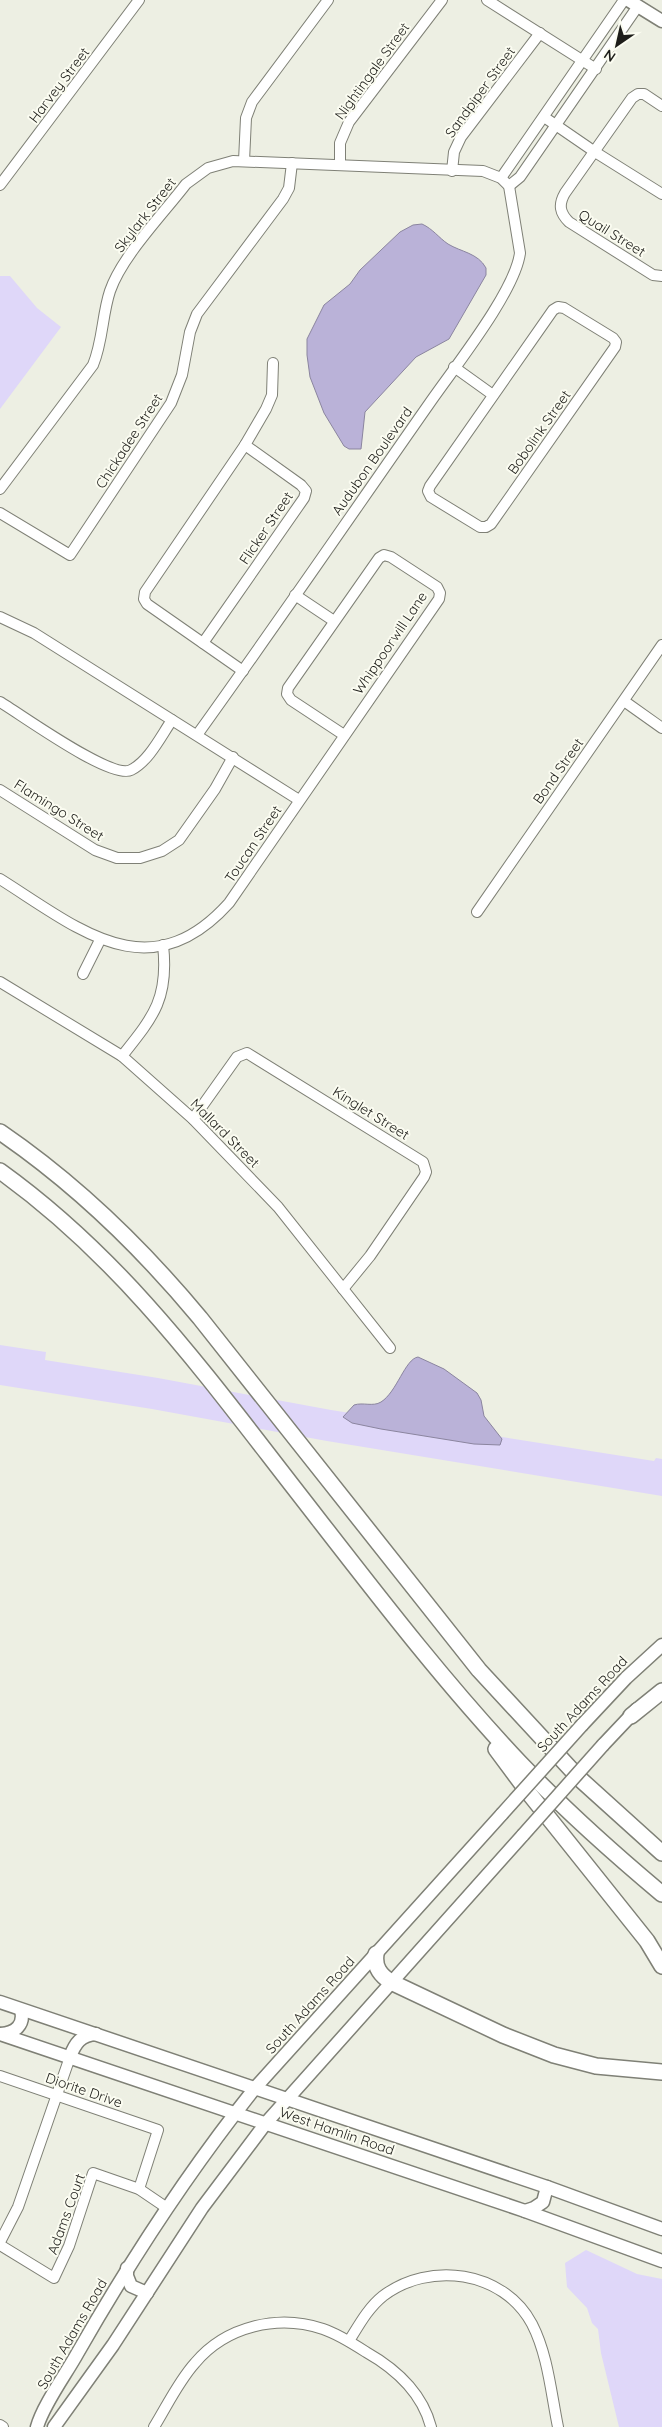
<svg xmlns="http://www.w3.org/2000/svg" width="662" height="2427" viewBox="0 0 662 2427" font-family="Quicksand,sans-serif">
<style>
.green{fill:#dfd7f9}
.water{fill:#bab2d8;stroke:#8b859f}
.lines{fill:none;stroke-linecap:round;stroke-linejoin:round}
.minor-casing{stroke:#7f8076;stroke-width:12}
.major-casing{stroke:#7f8076;stroke-width:15}
.highway-casing{stroke:#7f8076;stroke-width:18}
.minor{stroke:#fff;stroke-width:10}
.major{stroke:#fff;stroke-width:12}
.highway{stroke:#fff;stroke-width:15}
.major-bridge-casing{stroke:#7f8076;stroke-width:15;stroke-linecap:butt}
.major-bridge{stroke:#fff;stroke-width:12}
.labels{text-anchor:middle;stroke-width:4;stroke-linejoin:round;paint-order:stroke}
.street-label{font-size:14px;fill:#1d1d19;stroke:#fbfcf1}
</style>
<rect width="100%" height="100%" fill="#edefe3"/>
<g class="green">
<polygon points="0,276 10,276 37,308 61,327 0,409"/>
<polygon points="0,1345 46,1352 45,1360 158,1378 331,1410 654,1461 656,1458 662,1459 662,1496 327,1441 152,1409 0,1385"/>
<polygon points="586,2250 637,2274 662,2279 662,2427 619,2427 601,2353 598,2329 592,2323 587,2308 567,2287 565,2263"/>
</g>
<g class="water">
<path d="M422 224C433 229 439 238 448 244 461 252 478 253 486 268V275L449 339 416 357 365 412 361 449H349L344 446 324 413 310 377 307 355V339L324 305 350 284 360 270 400 232 413 225Z"/>
<path d="M418 1357 444 1369 477 1393 481 1400 484 1416 502 1439 500 1445 474 1444 381 1429 352 1423 343 1417 354 1405C363 1402 373 1407 381 1402 397 1392 405 1359 418 1357Z"/>
</g>
<g class="lines">
<defs>
<g id="minor">
<polyline points="487,0 596,69"/>
<path d="M662 106 644 94H638L632 98 565 193C558 205 560 213 569 222L653 275 662 276"/>
<polyline points="544,117 595,152 662,194"/>
<polyline points="244,161 246,118 252,102 328,0"/>
<polyline points="340,165 340,143 349,122 442,0"/>
<polyline points="452,171 454,152 461,137 540,33"/>
<polyline points="501,178 624,0"/>
<polyline points="0,185 139,0"/>
<polyline points="509,186 520,177 638,6"/>
<polygon points="558,307 564,308 613,338 616,342 615,347 491,524 486,527 480,527 431,497 428,491 430,486 553,310"/>
<polyline points="454,367 493,395"/>
<path d="M0 489 93 365C103 341 102 315 110 291 122 256 163 214 186 184L208 168 233 161 483 171 501 178 509 186 520 253C515 292 453 369 429 404 352 514 276 625 197 735"/>
<polyline points="0,513 70,555 171,403 182,375 190,332 197,314 283,199 289,188 292,163"/>
<polyline points="295,595 334,621"/>
<polyline points="0,617 34,633 299,800"/>
<polyline points="203,643 304,498 306,491 301,485 245,445"/>
<polyline points="243,671 147,604 144,599 145,592 245,445 266,409 272,395 273,363"/>
<polyline points="624,701 662,728"/>
<path d="M0 702C22 715 111 780 131 770 149 761 161 736 172 720"/>
<polyline points="0,790 95,850 117,858 140,858 162,851 179,840 215,789 233,757"/>
<path d="M0 879C78 928 149 992 229 903L439 599 440 593 437 587 391 557 384 555 379 558 288 688 287 694 291 700 344 735"/>
<polyline points="477,912 662,645"/>
<polyline points="83,974 100,940"/>
<polyline points="0,982 122,1056 193,1119 278,1207 390,1348"/>
<path d="M122 1056C154 1016 169 998 163 945"/>
<polyline points="193,1119 237,1057 247,1053 423,1162 426,1172 424,1177 370,1256 343,1289"/>
<polyline points="0,2076 158,2130 139,2189"/>
<polyline points="0,2242 18,2207 70,2057"/>
<polyline points="0,2245 54,2278 69,2246 93,2173 139,2189 167,2208"/>
<path d="M349 2341C359 2325 368 2308 383 2296 429 2261 503 2270 532 2324 548 2355 551 2393 558 2427"/>
<polyline points="0,2425 3,2427"/>
<path d="M154 2427C167 2406 178 2382 195 2363 226 2326 278 2314 323 2329 338 2334 352 2343 366 2352 396 2369 422 2392 431 2427"/>
</g>
<g id="major">
<polyline points="628,0 662,21"/>
<polyline points="582,1725 626,1678 662,1645"/>
<polyline points="603,1745 637,1709"/>
<polyline points="0,2002 547,2187 662,2229"/>
<polyline points="0,2034 525,2211 662,2261"/>
<path d="M1 2034C15 2033 25 2025 21 2010"/>
<path d="M70 2057C75 2043 81 2035 96 2034"/>
<polyline points="525,2211 534,2208 543,2202 547,2187"/>
<polyline points="127,2268 127,2276 131,2286 147,2293"/>
<path d="M37 2427C43 2405 66 2374 77 2354 130 2261 188 2172 255 2088L502 1814"/>
<polyline points="54,2427 113,2345 202,2208 266,2123 523,1835"/>
</g>
<g id="highway">
<path d="M0 1132C76 1184 141 1247 200 1318L479 1670 580 1779 662 1853"/>
<path d="M0 1171C121 1258 201 1368 291 1484 365 1579 438 1676 520 1763 565 1810 613 1853 662 1894"/>
<polyline points="631,1716 662,1691"/>
<polyline points="496,1749 528,1792 647,1941 662,1966"/>
<path d="M376 1954C374 1967 380 1975 391 1982L503 2035 554 2055 596 2066 662 2072"/>
</g>
</defs>
<use href="#minor" class="minor-casing"/>
<use href="#major" class="major-casing"/>
<use href="#highway" class="highway-casing"/>
<use href="#minor" class="minor"/>
<use href="#major" class="major"/>
<use href="#highway" class="highway"/>
<defs>
<g id="major-bridge">
<polyline points="502,1814 582,1725"/>
<polyline points="523,1835 603,1745"/>
</g>
</defs>
<use href="#major-bridge" class="major-bridge-casing"/>
<use href="#major-bridge" class="major-bridge"/>
</g>
<g class="labels">
<g class="street-label">
<text transform="translate(372 71) rotate(-54)" y="5">Nightingale Street</text>
<text transform="translate(59 85) rotate(-53)" y="5">Harvey Street</text>
<text transform="translate(480 92) rotate(-54)" y="5">Sandpiper Street</text>
<text transform="translate(145 215) rotate(-52)" y="5">Skylark Street</text>
<text transform="translate(612 233) rotate(32)" y="5">Quail Street</text>
<text transform="translate(539 432) rotate(-55)" y="5">Bobolink Street</text>
<text transform="translate(129 441) rotate(-57)" y="5">Chickadee Street</text>
<text transform="translate(372 461) rotate(-55)" y="5">Audubon Boulevard</text>
<text transform="translate(266 528) rotate(-56)" y="5">Flicker Street</text>
<text transform="translate(390 643) rotate(-56)" y="5">Whippoorwill Lane</text>
<text transform="translate(558 771) rotate(-55)" y="5">Bond Street</text>
<text transform="translate(59 810) rotate(32)" y="5">Flamingo Street</text>
<text transform="translate(253 844) rotate(-56)" y="5">Toucan Street</text>
<text transform="translate(371 1113) rotate(32)" y="5">Kinglet Street</text>
<text transform="translate(225 1133) rotate(45)" y="5">Mallard Street</text>
<text transform="translate(582 1704) rotate(-47)" y="5">South Adams Road</text>
<text transform="translate(310 2005) rotate(-48)" y="5">South Adams Road</text>
<text transform="translate(84 2090) rotate(19)" y="5">Diorite Drive</text>
<text transform="translate(337 2131) rotate(19)" y="5">West Hamlin Road</text>
<text transform="translate(66 2214) rotate(-70)" y="5">Adams Court</text>
<text transform="translate(72 2334) rotate(-60)" y="5">South Adams Road</text>
</g>
</g>
<g transform="translate(617 45) rotate(214)" stroke="#fbfcf1" stroke-width="4" paint-order="stroke">
<path d="M0-4L9 19L0 12L-9 19Z" fill="#1d1d19"/>
<text y="-8" font-size="14" font-weight="bold" text-anchor="middle" fill="#1d1d19">N</text>
</g>
</svg>
